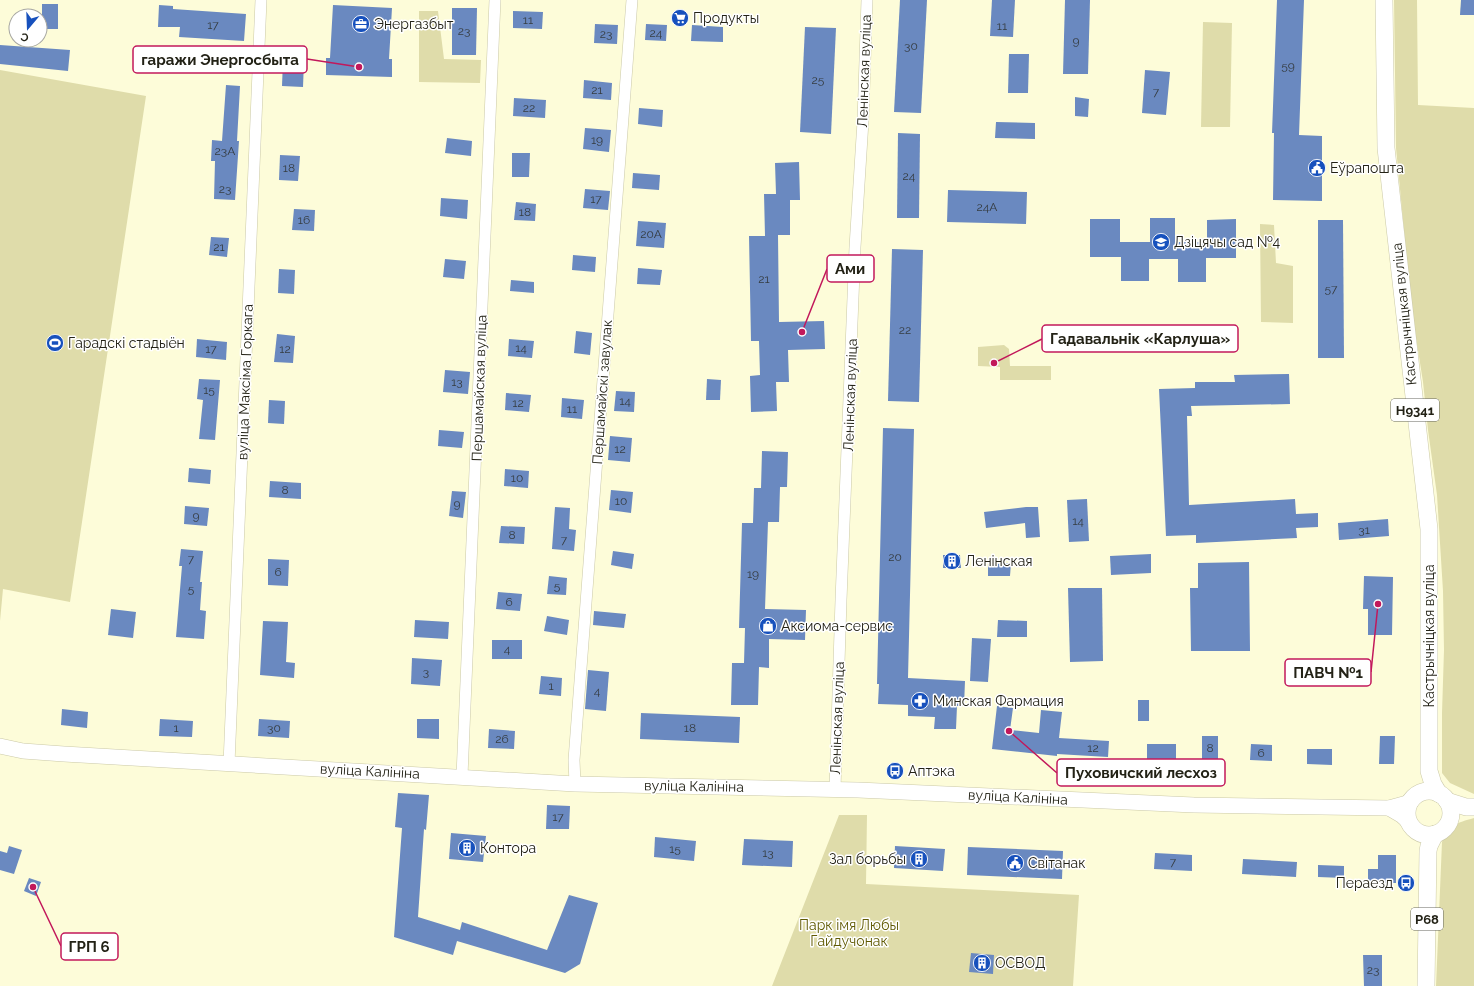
<svg xmlns="http://www.w3.org/2000/svg" width="1474" height="986" viewBox="0 0 1474 986" font-family="Raleway,sans-serif">
<style>
.green{fill:#dfdcaa}
.building{fill:#6a89c0}
.lines{fill:none;stroke-linecap:round;stroke-linejoin:round}
.street-casing{stroke:#cbc9a8;stroke-width:12}
.secondary-casing{stroke:#cbc9a8;stroke-width:16}
.primary-casing{stroke:#cbc9a8;stroke-width:18}
.street{stroke:#fff;stroke-width:11}
.secondary{stroke:#fff;stroke-width:15}
.primary{stroke:#fff;stroke-width:17}
.labels{text-anchor:middle;stroke-width:3;stroke-linejoin:round;paint-order:stroke}
.number-label{font-size:12px;fill:#353c40}
.shield{fill:#fff;stroke:#65645c;stroke-width:1}
.shield-label{font-size:13px;font-weight:bold;fill:#232216}
.poi-label{font-size:14px;fill:#232216;stroke:#fff;text-anchor:start}
.street-label{font-size:14px;fill:#232216;stroke:#fff}
.park-label{font-size:14px;fill:#605a03;stroke:#fff}
.leader{fill:none;stroke:#c2185b;stroke-width:1.5}
.callout-dot{fill:#c2185b;stroke:#fff;stroke-width:1.5}
.callout{fill:#fff;stroke:#c2185b;stroke-width:1.5}
.callout-label{font-size:15px;text-anchor:middle;font-weight:bold;fill:#232216}
</style>
<rect width="100%" height="100%" fill="#fdfcd9"/>
<g class="green">
<polygon points="1394,0 1417,0 1418,105 1474,108 1474,794 1450,783 1442,773 1442,713 1444,650 1443,591 1437,495 1428,430 1423,382 1412,312 1396,148"/>
<polygon points="419,11 438,11 444,59 481,60 480,83 419,82"/>
<polygon points="1203,22 1232,23 1230,127 1201,127"/>
<polygon points="0,70 146,96 70,602 3,589 0,621"/>
<polygon points="1260,224 1274,225 1276,263 1293,266 1293,323 1261,322"/>
<polygon points="1004,345 1009,349 1010,366 1051,366 1051,380 1000,380 1000,367 978,366 978,347"/>
<polygon points="839,815 867,815 866,884 1079,895 1073,986 772,986"/>
<path d="M1474 818V986H1436L1442 842C1450 825 1456 823 1474 818Z"/>
</g>
<g class="building">
<polygon points="900,0 927,0 921,113 894,112"/>
<polygon points="992,0 1015,0 1013,37 990,36"/>
<polygon points="1065,0 1090,0 1088,74 1063,74"/>
<polygon points="1277,0 1304,0 1299,135 1322,136 1322,201 1273,200 1274,133 1272,133"/>
<polygon points="1461,0 1474,0 1474,15 1460,15"/>
<rect x="42" y="4" width="16" height="25"/>
<polygon points="159,5 173,6 173,9 246,14 244,41 179,37 180,27 158,27"/>
<polygon points="333,5 392,8 389,59 392,59 392,77 326,75 326,58 330,58"/>
<polygon points="452,8 477,8 476,55 452,55"/>
<polygon points="513,11 543,12 542,29 513,28"/>
<polygon points="595,24 618,25 617,44 594,43"/>
<polygon points="646,24 667,25 666,41 645,40"/>
<polygon points="692,25 723,27 723,42 691,41"/>
<polygon points="805,27 836,28 831,134 800,132"/>
<polygon points="0,45 70,50 68,71 0,64"/>
<polygon points="1009,54 1029,54 1028,93 1008,93"/>
<polygon points="283,60 304,61 303,87 282,86"/>
<polygon points="1145,70 1170,72 1166,115 1142,113"/>
<polygon points="584,80 612,83 611,100 583,98"/>
<polygon points="226,85 240,86 237,141 239,141 235,200 214,199 215,161 211,161 212,140 222,141"/>
<polygon points="1075,97 1089,99 1088,117 1075,116"/>
<polygon points="514,98 546,100 545,118 513,116"/>
<polygon points="639,108 663,110 662,127 638,124"/>
<polygon points="996,122 1035,123 1035,139 995,138"/>
<polygon points="585,128 611,130 609,152 583,149"/>
<polygon points="898,133 920,134 919,218 897,218"/>
<polygon points="447,138 472,141 471,156 445,153"/>
<polygon points="512,153 530,153 529,177 512,177"/>
<polygon points="280,155 300,156 298,181 279,180"/>
<polygon points="799,162 800,200 790,200 790,235 778,235 779,322 824,321 825,349 788,350 789,382 776,382 777,411 751,412 750,376 760,375 759,341 751,341 749,236 765,236 764,194 776,194 775,163"/>
<polygon points="633,173 660,175 659,190 632,188"/>
<polygon points="585,189 610,191 608,210 583,208"/>
<polygon points="948,190 1027,192 1026,224 947,222"/>
<polygon points="441,198 468,200 467,219 440,216"/>
<polygon points="516,202 536,204 535,221 514,220"/>
<polygon points="294,209 315,210 314,231 292,230"/>
<polygon points="1150,218 1175,218 1175,242 1207,242 1207,220 1236,219 1236,258 1206,258 1206,282 1178,282 1178,259 1149,259 1149,281 1121,281 1121,257 1090,257 1090,219 1120,219 1120,242 1150,242"/>
<polygon points="1318,220 1343,220 1344,358 1318,358"/>
<polygon points="638,221 666,223 664,248 636,246"/>
<polygon points="211,237 229,238 227,257 209,255"/>
<polygon points="892,249 923,250 919,402 888,401"/>
<polygon points="573,255 596,257 595,272 572,270"/>
<polygon points="445,259 466,261 464,279 443,277"/>
<polygon points="638,268 662,270 660,285 637,284"/>
<polygon points="279,269 295,270 294,294 278,293"/>
<polygon points="511,280 534,282 534,293 510,291"/>
<polygon points="576,331 592,333 590,355 574,353"/>
<polygon points="277,334 295,336 293,363 274,362"/>
<polygon points="197,339 227,342 226,360 196,357"/>
<polygon points="509,339 534,341 532,358 508,356"/>
<polygon points="445,370 470,372 468,394 443,392"/>
<polygon points="1289,374 1290,404 1191,406 1192,416 1187,416 1189,505 1295,499 1296,514 1318,513 1318,527 1296,528 1297,538 1196,543 1196,535 1166,536 1159,389 1195,388 1195,382 1235,382 1234,375"/>
<polygon points="199,379 220,380 215,440 199,439 203,400 197,399"/>
<polygon points="707,379 721,380 720,400 706,400"/>
<polygon points="616,391 635,392 634,412 614,411"/>
<polygon points="506,393 531,395 529,412 505,410"/>
<polygon points="562,398 584,400 582,419 561,417"/>
<polygon points="269,400 285,401 284,424 268,423"/>
<polygon points="883,428 914,429 908,678 965,681 964,706 957,706 956,729 934,729 935,717 908,716 908,705 878,704 879,684 877,684"/>
<polygon points="439,430 464,432 462,448 438,446"/>
<polygon points="610,436 632,438 630,462 608,460"/>
<polygon points="762,451 788,452 787,487 780,487 779,522 768,522 765,609 806,610 805,640 769,639 769,668 759,667 758,705 731,705 732,663 744,663 745,628 739,628 742,523 753,523 754,488 761,488"/>
<polygon points="189,468 211,470 210,484 188,482"/>
<polygon points="505,469 529,471 528,488 504,486"/>
<polygon points="270,481 301,483 301,499 269,497"/>
<polygon points="611,490 633,492 631,513 609,510"/>
<polygon points="452,491 466,492 463,518 449,516"/>
<polygon points="1087,499 1089,541 1069,542 1067,500"/>
<polygon points="185,506 209,508 207,526 184,524"/>
<polygon points="555,507 570,508 569,529 576,530 574,551 552,549"/>
<polygon points="1026,507 1038,507 1040,537 1026,538 1025,523 986,528 984,512"/>
<polygon points="1388,519 1389,536 1339,540 1338,523"/>
<polygon points="501,526 525,527 524,544 499,543"/>
<polygon points="181,549 203,551 200,582 202,582 200,610 206,611 204,639 176,637 182,566 179,566"/>
<polygon points="613,551 634,554 632,569 611,565"/>
<polygon points="1151,554 1151,573 1111,575 1110,556"/>
<polygon points="943,555 960,555 961,568 943,568"/>
<polygon points="268,559 289,560 288,586 268,585"/>
<polygon points="1249,562 1250,651 1191,651 1190,588 1198,588 1198,563"/>
<polygon points="1011,563 1010,576 988,576 988,564"/>
<polygon points="549,576 567,578 566,595 547,594"/>
<polygon points="1364,576 1393,577 1392,635 1368,635 1368,609 1363,609"/>
<polygon points="1068,588 1102,588 1103,661 1070,662"/>
<polygon points="498,592 522,594 520,611 496,609"/>
<polygon points="111,609 136,612 133,638 108,635"/>
<polygon points="594,611 626,614 624,628 593,625"/>
<polygon points="547,616 569,620 567,635 544,631"/>
<polygon points="415,620 449,622 448,639 414,637"/>
<polygon points="998,620 1027,621 1027,637 997,637"/>
<polygon points="263,621 288,622 286,662 295,663 294,678 260,675"/>
<polygon points="972,638 991,639 988,682 970,681"/>
<rect x="492" y="640" width="30" height="19"/>
<polygon points="412,658 442,660 440,686 411,684"/>
<polygon points="588,670 609,672 606,711 585,709"/>
<polygon points="541,676 562,678 561,696 539,694"/>
<rect x="1138" y="700" width="11" height="21"/>
<polygon points="997,706 1013,708 1010,730 1039,733 1041,710 1062,712 1059,738 1109,741 1108,757 1057,754 1057,756 992,749"/>
<polygon points="62,709 88,712 87,728 61,725"/>
<polygon points="641,713 740,717 739,743 640,739"/>
<polygon points="160,719 193,721 192,737 159,736"/>
<polygon points="259,719 290,721 289,738 258,736"/>
<polygon points="417,719 439,719 439,739 417,738"/>
<polygon points="489,729 515,731 514,749 488,748"/>
<rect x="1202" y="736" width="16" height="24"/>
<polygon points="1380,736 1395,736 1394,764 1379,764"/>
<rect x="1147" y="744" width="29" height="16"/>
<polygon points="1251,744 1272,745 1272,761 1250,760"/>
<polygon points="1307,749 1332,749 1332,765 1307,764"/>
<polygon points="398,793 429,795 426,830 424,829 418,917 460,930 462,922 547,950 569,895 598,903 580,964 565,973 457,941 453,955 394,937 402,828 395,827"/>
<polygon points="547,805 570,806 569,829 546,829"/>
<polygon points="451,833 486,836 483,862 449,859"/>
<polygon points="655,837 696,841 694,861 654,857"/>
<polygon points="744,839 793,841 792,867 742,865"/>
<polygon points="9,846 22,850 14,874 0,870 0,851 7,853"/>
<polygon points="895,846 945,849 943,871 894,868"/>
<polygon points="968,847 1063,851 1062,879 967,875"/>
<polygon points="1155,853 1192,855 1192,871 1154,869"/>
<polygon points="1378,855 1396,855 1396,883 1368,883 1368,869 1378,869"/>
<polygon points="1243,859 1297,862 1296,877 1242,874"/>
<polygon points="1318,865 1344,866 1344,878 1318,877"/>
<polygon points="29,878 41,882 36,896 24,891"/>
<polygon points="971,953 994,955 993,974 969,972"/>
<polygon points="1363,955 1382,955 1382,986 1364,986"/>
</g>
<g class="lines">
<defs>
<g id="street">
<polyline points="229,764 261,0"/>
<polyline points="462,776 495,0"/>
<polyline points="575,784 574,760 632,0"/>
<polyline points="835,789 841,600 855,247 863,121 867,0"/>
</g>
<g id="secondary">
<polyline points="0,746 23,751 64,754 575,784 858,790 1194,805 1389,808 1411,802"/>
<polyline points="1389,808 1401,815 1410,823"/>
</g>
<g id="primary">
<polyline points="1384,0 1386,148 1429,529 1429,771 1433,784 1439,794"/>
<circle cx="1429" cy="813" r="22"/>
<polyline points="1447,801 1466,807 1474,807"/>
<polyline points="1426,986 1428,851 1429,846 1435,834"/>
</g>
</defs>
<use href="#street" class="street-casing"/>
<use href="#secondary" class="secondary-casing"/>
<use href="#primary" class="primary-casing"/>
<use href="#street" class="street"/>
<use href="#secondary" class="secondary"/>
<use href="#primary" class="primary"/>
</g>
<defs>
<symbol id="supermarket-disc" viewBox="-11 -11 22 22"><circle r="9.5" fill="#1751bd" stroke="#fff"/><path d="M-6-5.5h2.5l.6 2H6L4.5 2H-2.5L-4.4-4H-6ZM-1.5 3.2a1.3 1.3 0 1 0 .1 0ZM3 3.2a1.3 1.3 0 1 0 .1 0Z" fill="#fff"/></symbol>
<symbol id="office-disc" viewBox="-11 -11 22 22"><circle r="9.5" fill="#1751bd" stroke="#fff"/><path d="M-6-3h4V-5.5h4V-3h4V5H-6ZM-1-4.5V-3h2v-1.5ZM-6 0V1H6V0Z" fill="#fff"/></symbol>
<symbol id="civic-disc" viewBox="-11 -11 22 22"><circle r="9.5" fill="#1751bd" stroke="#fff"/><path d="M-.6-6.5H3V-4.5H.6V-3L4-1V1h2V6H-6V1h2V-1L-.6-3ZM-1.2 2.5V6h2.4V2.5Z" fill="#fff"/></symbol>
<symbol id="school-disc" viewBox="-11 -11 22 22"><circle r="9.5" fill="#1751bd" stroke="#fff"/><path d="M0-5L7-2L0 1L-7-2ZM-4 1L0 2.5L4 1V4Q0 6-4 4Z" fill="#fff"/></symbol>
<symbol id="stadium-disc" viewBox="-11 -11 22 22"><circle r="9.5" fill="#1751bd" stroke="#fff"/><path d="M0-5a6.5 5 0 1 0 0 10a6.5 5 0 1 0 0-10ZM-3.5-1.8h7v3.6h-7Z" fill="#fff"/></symbol>
<symbol id="building-disc" viewBox="-11 -11 22 22"><circle r="9.5" fill="#1751bd" stroke="#fff"/><path d="M-4-6H4V6H1V3H-1V6H-4ZM-2.5-4.3h1.7v1.8h-1.7ZM.8-4.3h1.7v1.8H.8ZM-2.5-1h1.7V.8h-1.7ZM.8-1h1.7V.8H.8Z" fill="#fff"/></symbol>
<symbol id="shop-disc" viewBox="-11 -11 22 22"><circle r="9.5" fill="#1751bd" stroke="#fff"/><path d="M-5-2.5h2.3a2.7 3.5 0 0 1 5.4 0H5L5.5 6h-11ZM-1.5-2.5h3a1.5 2.3 0 0 0-3 0Z" fill="#fff"/></symbol>
<symbol id="pharmacy-disc" viewBox="-11 -11 22 22"><circle r="9.5" fill="#1751bd" stroke="#fff"/><path d="M-2-6h4v4h4v4h-4v4h-4v-4h-4v-4h4Z" fill="#fff"/></symbol>
<symbol id="bus-disc" viewBox="-11 -11 22 22"><circle r="9.5" fill="#1751bd" stroke="#fff"/><path d="M-5-6H5V4H4V6H2V4H-2V6H-4V4H-5ZM-3.5-4V0h7V-4ZM-3.5 1.2v1.5H-2V1.2ZM2 1.2v1.5H3.5V1.2Z" fill="#fff"/></symbol>
</defs>
<g fill-rule="evenodd">
<use href="#supermarket-disc" x="670" y="8" width="20" height="20"/>
<use href="#office-disc" x="351" y="14" width="20" height="20"/>
<use href="#civic-disc" x="1307" y="158" width="20" height="20"/>
<use href="#school-disc" x="1151" y="232" width="20" height="20"/>
<use href="#stadium-disc" x="45" y="333" width="20" height="20"/>
<use href="#building-disc" x="942" y="551" width="20" height="20"/>
<use href="#shop-disc" x="758" y="616" width="20" height="20"/>
<use href="#pharmacy-disc" x="910" y="691" width="20" height="20"/>
<use href="#bus-disc" x="885" y="761" width="20" height="20"/>
<use href="#building-disc" x="457" y="838" width="20" height="20"/>
<use href="#building-disc" x="909" y="849" width="20" height="20"/>
<use href="#civic-disc" x="1005" y="853" width="20" height="20"/>
<use href="#bus-disc" x="1396" y="873" width="20" height="20"/>
<use href="#building-disc" x="972" y="953" width="20" height="20"/>
</g>
<g class="labels">
<g class="number-label">
<text x="528" y="24">11</text>
<text x="213" y="29">17</text>
<text x="1002" y="30">11</text>
<text x="464" y="35">23</text>
<text x="656" y="37">24</text>
<text x="606" y="38">23</text>
<text x="1076" y="45">9</text>
<text x="911" y="50">30</text>
<text x="1288" y="70">59</text>
<text x="818" y="84">25</text>
<text x="597" y="94">21</text>
<text x="1156" y="96">7</text>
<text x="529" y="112">22</text>
<text x="597" y="144">19</text>
<text x="225" y="155">23А</text>
<text x="289" y="172">18</text>
<text x="909" y="180">24</text>
<text x="225" y="193">23</text>
<text x="596" y="203">17</text>
<text x="987" y="211">24А</text>
<text x="525" y="216">18</text>
<text x="304" y="224">16</text>
<text x="651" y="238">20А</text>
<text x="219" y="251">21</text>
<text x="764" y="283">21</text>
<text x="1331" y="293">57</text>
<text x="905" y="334">22</text>
<text x="521" y="352">14</text>
<text x="211" y="353">17</text>
<text x="285" y="353">12</text>
<text x="457" y="386">13</text>
<text x="209" y="394">15</text>
<text x="625" y="405">14</text>
<text x="518" y="407">12</text>
<text x="572" y="413">11</text>
<text x="620" y="453">12</text>
<text x="517" y="482">10</text>
<text x="285" y="494">8</text>
<text x="621" y="505">10</text>
<text x="457" y="508">9</text>
<text x="196" y="520">9</text>
<text x="1078" y="525">14</text>
<text x="1364" y="534">31</text>
<text x="512" y="539">8</text>
<text x="564" y="544">7</text>
<text x="895" y="561">20</text>
<text x="191" y="563">7</text>
<text x="278" y="576">6</text>
<text x="753" y="578">19</text>
<text x="557" y="590">5</text>
<text x="191" y="593">5</text>
<text x="509" y="606">6</text>
<text x="507" y="653">4</text>
<text x="426" y="676">3</text>
<text x="551" y="690">1</text>
<text x="597" y="695">4</text>
<text x="176" y="732">1</text>
<text x="274" y="732">30</text>
<text x="690" y="732">18</text>
<text x="502" y="743">26</text>
<text x="1093" y="752">12</text>
<text x="1210" y="752">8</text>
<text x="1261" y="757">6</text>
<text x="558" y="821">17</text>
<text x="675" y="853">15</text>
<text x="768" y="857">13</text>
<text x="1173" y="866">7</text>
<text x="1373" y="974">23</text>
</g>
<g class="shield">
<rect x="1391" y="399" width="48" height="22" rx="3"/>
<rect x="1411" y="908" width="32" height="22" rx="3"/>
</g>
<g class="shield-label">
<text x="1415" y="415">Н9341</text>
<text x="1427" y="924">Р68</text>
</g>
<g class="poi-label">
<text x="693" y="23">Продукты</text>
<text x="374" y="29">Энергазбыт</text>
<text x="1330" y="173">Еўрапошта</text>
<text x="1174" y="247">Дзіцячы сад №4</text>
<text x="68" y="348">Гарадскі стадыён</text>
<text x="965" y="566">Ленінская</text>
<text x="781" y="631">Аксиома-сервис</text>
<text x="933" y="706">Минская Фармация</text>
<text x="908" y="776">Аптэка</text>
<text x="480" y="853">Контора</text>
<text x="906" y="864" text-anchor="end">Зал борьбы</text>
<text x="1028" y="868">Світанак</text>
<text x="1393" y="888" text-anchor="end">Пераезд</text>
<text x="995" y="968">ОСВОД</text>
</g>
<g class="street-label">
<text transform="translate(864 71) rotate(-88)" y="5">Ленінская вуліца</text>
<text transform="translate(1404 314) rotate(-96)" y="5">Кастрычніцкая вуліца</text>
<text transform="translate(245 382) rotate(-88)" y="5">вуліца Максіма Горкага</text>
<text transform="translate(479 388) rotate(-88)" y="5">Першамайская вуліца</text>
<text transform="translate(602 392) rotate(-86)" y="5">Першамайскі завулак</text>
<text transform="translate(850 395) rotate(-88)" y="5">Ленінская вуліца</text>
<text transform="translate(1429 636) rotate(-90)" y="5">Кастрычніцкая вуліца</text>
<text transform="translate(837 718) rotate(-88)" y="5">Ленінская вуліца</text>
<text transform="translate(370 771) rotate(3)" y="5">вуліца Калініна</text>
<text transform="translate(694 786) rotate(1)" y="5">вуліца Калініна</text>
<text transform="translate(1018 797) rotate(3)" y="5">вуліца Калініна</text>
</g>
<g class="park-label">
<text x="849" y="930">Парк імя Любы<tspan x="849" dy="16">Гайдучонак</tspan></text>
</g>
</g>
<path class="leader" d="M359 67L307 59M802 332L827 269M994 363L1042 339M1378 604L1371 672M1009 731L1057 773M33 887L61 946"/>
<g class="callout-dot">
<circle cx="359" cy="67" r="4"/>
<circle cx="802" cy="332" r="4"/>
<circle cx="994" cy="363" r="4"/>
<circle cx="1378" cy="604" r="4"/>
<circle cx="1009" cy="731" r="4"/>
<circle cx="33" cy="887" r="4"/>
</g>
<g class="callout">
<rect x="133" y="46" width="174" height="27" rx="4"/>
<rect x="827" y="255" width="47" height="27" rx="4"/>
<rect x="1042" y="325" width="196" height="27" rx="4"/>
<rect x="1285" y="659" width="86" height="27" rx="4"/>
<rect x="1057" y="759" width="168" height="27" rx="4"/>
<rect x="61" y="933" width="57" height="27" rx="4"/>
</g>
<g class="callout-label">
<text x="220" y="65">гаражи Энергосбыта</text>
<text x="850" y="274">Ами</text>
<text x="1140" y="344">Гадавальнік «Карлуша»</text>
<text x="1328" y="678">ПАВЧ №1</text>
<text x="1141" y="778">Пуховичский лесхоз</text>
<text x="89" y="952">ГРП 6</text>
</g>
<g transform="translate(28 28) rotate(199)"><circle r="19" fill="#ffffff" stroke="#a7a7a2"/>
<path d="M0-3L7 15L0 10L-7 15Z" fill="#1751bd"/>
<text y="-6" font-size="11" font-weight="bold" text-anchor="middle" fill="#232216">С</text>
</g>
</svg>
